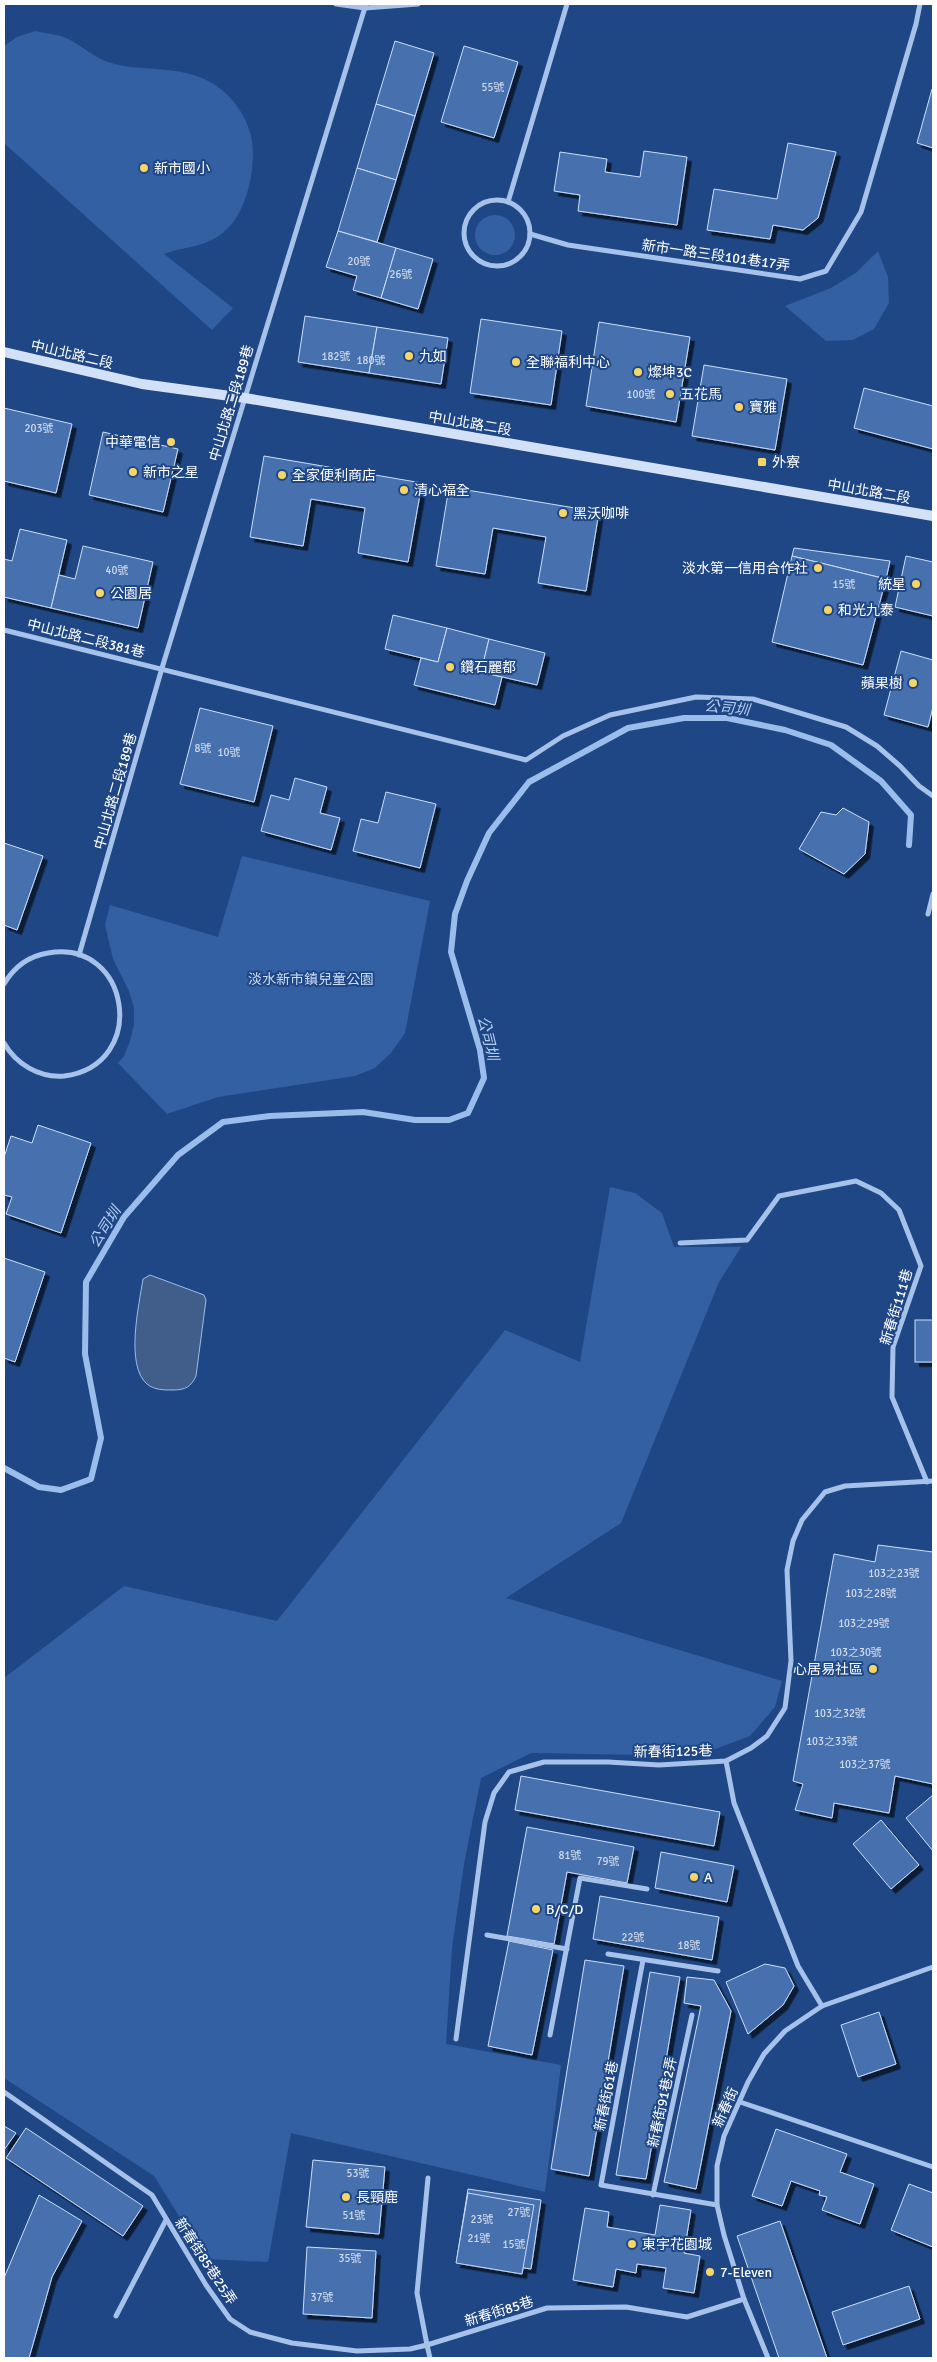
<svg xmlns="http://www.w3.org/2000/svg" width="937" height="2362" viewBox="0 0 937 2362" font-family="Signika,'Noto Sans TC',sans-serif">
<style>
.green{fill:#3260a3}
.water{fill:#415e8b;stroke:#9bbdeb}
.lines{fill:none;stroke-linecap:round;stroke-linejoin:round}
.stream{stroke:#9bbdeb;stroke-width:6}
.building{fill:#4770ae;stroke:#ccdef7;filter:url(#shadow)}
.street{stroke:#a7c2ea;stroke-width:5}
.secondary{stroke:#d3e1f8;stroke-width:10}
.poi-dot{fill:#f8d567;stroke:#1f4785;stroke-width:2}
.labels{text-anchor:middle;stroke-width:4;stroke-linejoin:round;paint-order:stroke}
.number-label{font-size:11px;fill:#d1dbeb}
.poi-label{font-size:14px;fill:#fff;stroke:#1f4785;text-anchor:start}
.street-label{font-size:14px;fill:#fff;stroke:#1f4785}
.park-label{font-size:14px;fill:#ccdef7;stroke:#1f4785}
.water-label{font-size:15px;font-style:italic;fill:#b3cdf1;stroke:#1f4785}
</style>
<defs>
<filter id="shadow"><feDropShadow dx="4.5" dy="4.5" stdDeviation="0" flood-color="#0009"/></filter>
</defs>
<rect width="100%" height="100%" fill="#1f4785"/>
<g class="green">
<path d="M35 31C43 33 53 34 61 36 78 42 91 56 108 62 140 73 177 64 208 81 229 91 246 114 251 136 257 164 248 209 227 229 206 249 188 245 164 254L233 308 212 330 4 143V46L17 37Z"/>
<circle cx="495" cy="235" r="20"/>
<polygon points="878,251 888,277 889,303 874,329 853,340 826,341 785,306 831,288 856,273"/>
<polygon points="242,856 430,901 405,1033 391,1053 375,1068 355,1076 218,1097 167,1114 118,1063 124,1056 130,1041 134,1025 134,1008 129,991 113,959 105,925 110,905 218,937"/>
<polygon points="610,1187 635,1193 662,1213 674,1247 741,1247 719,1282 621,1523 506,1598 782,1681 775,1707 750,1736 710,1751 644,1755 531,1753 481,1778 464,1864 452,1948 446,2044 561,2065 545,2192 291,2133 268,2262 206,2259 154,2176 4,2078 4,1678 124,1586 277,1621 505,1330 580,1362"/>
</g>
<path class="water" d="M150 1275 204 1295 206 1300 196 1376C191 1387 185 1390 173 1390 164 1390 154 1390 147 1384 125 1365 139 1305 143 1279Z"/>
<g class="lines">
<polyline class="stream" points="4,1468 39,1487 61,1490 91,1479 101,1438 85,1354 86,1282 124,1217 178,1155 223,1122 270,1116 363,1112 415,1120 449,1120 468,1113 484,1078 480,1050 451,952 455,914 467,881 489,833 529,782 628,728 684,718 727,718 785,730 831,745 881,781 911,815 909,845"/>
</g>
<g class="building">
<polygon points="395,41 434,53 415,116 376,104"/>
<polygon points="464,46 518,62 494,138 441,122"/>
<polygon points="932,89 933,90 933,148 917,143"/>
<polygon points="376,104 415,116 396,180 357,168"/>
<polygon points="788,143 836,152 818,218 803,230 773,225 770,239 707,230 714,189 777,199"/>
<polygon points="644,151 687,157 677,225 578,211 580,195 554,191 560,152 607,159 605,172 640,177"/>
<polygon points="357,168 396,180 377,242 338,231"/>
<polygon points="338,231 396,248 381,298 353,290 357,276 326,267"/>
<polygon points="396,248 433,259 418,309 381,298"/>
<polygon points="305,316 377,327 369,373 298,362"/>
<polygon points="481,319 562,331 551,405 470,393"/>
<polygon points="599,322 690,337 676,422 586,406"/>
<polygon points="377,327 448,338 441,384 369,373"/>
<polygon points="704,365 787,379 775,450 692,436"/>
<polygon points="864,388 933,406 933,449 854,428"/>
<polygon points="4,408 72,424 56,493 4,481"/>
<polygon points="103,432 178,449 163,512 89,495"/>
<polygon points="264,456 422,483 408,562 358,553 365,508 311,499 303,546 250,537"/>
<polygon points="449,487 599,512 586,591 538,583 546,537 493,528 485,574 436,566"/>
<polygon points="20,529 67,540 51,608 4,597 4,559 12,561"/>
<polygon points="83,546 153,562 138,628 51,608 59,575 75,579"/>
<polygon points="794,548 890,561 886,579 792,556"/>
<polygon points="792,556 886,579 863,665 772,642"/>
<polygon points="906,556 933,562 933,616 895,607"/>
<polygon points="393,615 447,628 438,662 385,649"/>
<polygon points="447,628 489,639 481,672 502,677 495,705 414,685 421,658 438,662"/>
<polygon points="489,639 545,653 537,685 481,672"/>
<polygon points="901,651 933,660 933,707 928,727 884,715"/>
<polygon points="200,708 273,726 254,802 180,784"/>
<polygon points="295,778 327,787 320,813 340,818 331,850 261,831 271,795 289,800"/>
<polygon points="386,792 436,804 420,868 353,851 361,819 378,823"/>
<polygon points="843,808 869,822 865,854 844,874 799,849 821,812 836,815"/>
<polygon points="4,843 43,856 17,930 4,925"/>
<polygon points="38,1125 91,1143 61,1233 6,1214 12,1197 4,1195 4,1157 11,1136 32,1143"/>
<polygon points="4,1258 45,1272 15,1362 4,1358"/>
<rect x="915" y="1320" width="18" height="42"/>
<polygon points="878,1545 933,1552 933,1784 895,1776 889,1813 834,1803 832,1818 795,1810 803,1784 793,1781 834,1554 875,1562"/>
<polygon points="521,1776 720,1812 714,1846 515,1810"/>
<polygon points="933,1795 933,1851 906,1818"/>
<polygon points="881,1820 919,1865 891,1889 853,1844"/>
<polygon points="527,1827 634,1847 627,1883 567,1872 554,1944 507,1936"/>
<polygon points="661,1852 734,1866 727,1902 655,1888"/>
<polygon points="600,1896 719,1917 712,1960 593,1939"/>
<polygon points="509,1941 553,1950 532,2055 488,2046"/>
<polygon points="585,1960 624,1966 589,2176 551,2169"/>
<polygon points="765,1964 785,1968 794,1986 783,2005 748,2034 726,1982"/>
<polygon points="650,1972 680,1977 646,2179 616,2175"/>
<polygon points="687,1977 714,1980 731,2011 696,2189 664,2182 701,2006 684,2003"/>
<polygon points="879,2012 896,2064 858,2077 841,2025"/>
<polygon points="4,2126 16,2133 4,2150"/>
<polygon points="26,2128 143,2206 123,2236 6,2158"/>
<polygon points="776,2129 847,2154 840,2172 874,2184 860,2224 822,2210 827,2197 819,2195 820,2191 791,2181 782,2206 752,2196"/>
<polygon points="313,2160 385,2167 379,2234 306,2227"/>
<polygon points="909,2184 933,2193 933,2247 891,2230"/>
<polygon points="468,2189 541,2200 531,2269 457,2258"/>
<polygon points="468,2193 534,2205 522,2274 456,2263"/>
<polygon points="39,2195 82,2221 52,2277 29,2358 4,2358 4,2278"/>
<polygon points="660,2205 691,2210 684,2253 700,2256 694,2293 663,2288 666,2268 637,2264 636,2273 616,2269 613,2287 573,2280 585,2208 609,2212 607,2227 655,2235"/>
<polygon points="780,2221 827,2358 779,2358 737,2236"/>
<polygon points="307,2247 376,2251 372,2318 303,2314"/>
<polygon points="909,2286 920,2319 843,2345 832,2312"/>
</g>
<g class="lines">
<g class="street">
<polyline points="336,4 365,8 418,4"/>
<circle cx="497" cy="233" r="33"/>
<polyline points="508,202 567,4"/>
<polyline points="530,234 568,245 800,279 826,271 861,212 916,24 920,4"/>
<polyline points="4,630 526,760 563,736 610,715 696,697 753,699 846,727 877,746 900,766 919,786 933,796"/>
<polyline points="928,914 933,894"/>
<polyline points="79,955 162,668 366,4"/>
<path d="M4 984C14 967 29 956 48 953 130 938 150 1065 64 1076 39 1078 16 1064 4 1043"/>
<polyline points="680,1243 747,1240 779,1196 856,1181 881,1193 899,1210 921,1266 893,1347 892,1397 927,1482"/>
<polyline points="726,1761 734,1803 798,1966 822,2006"/>
<polyline points="487,1935 567,1949"/>
<polyline points="608,1954 718,1971"/>
<polyline points="643,1960 601,2185 717,2205"/>
<polyline points="550,2035 580,1878 647,1889"/>
<polyline points="456,2039 485,1822 494,1793 509,1772 544,1762 608,1762 659,1765 726,1761 751,1748 767,1736 785,1708 791,1661 787,1570 793,1541 802,1520 825,1492 845,1486 933,1481"/>
<polyline points="4,2092 152,2195 206,2285 230,2319 250,2332 292,2343 357,2351 410,2349 427,2345 430,2358"/>
<polyline points="740,2102 933,2167"/>
<polyline points="428,2178 417,2293 427,2345 547,2308 626,2307 687,2317 744,2299"/>
<polyline points="653,2195 692,2015"/>
<polyline points="116,2316 166,2220"/>
<polyline points="768,2358 744,2299 724,2235 717,2205 717,2166 724,2136 748,2082 764,2054 785,2031 822,2006 933,1967"/>
</g>
<polyline class="secondary" points="4,352 142,384 245,398 933,516"/>
</g>
<g class="poi-dot">
<circle cx="144" cy="168" r="5"/>
<circle cx="409" cy="356" r="5"/>
<circle cx="516" cy="362" r="5"/>
<circle cx="638" cy="372" r="5"/>
<circle cx="670" cy="394" r="5"/>
<circle cx="739" cy="407" r="5"/>
<circle cx="171" cy="442" r="5"/>
<rect x="757" y="457" width="10" height="10" rx="2.5"/>
<circle cx="133" cy="472" r="5"/>
<circle cx="282" cy="475" r="5"/>
<circle cx="404" cy="490" r="5"/>
<circle cx="563" cy="513" r="5"/>
<circle cx="818" cy="568" r="5"/>
<circle cx="916" cy="584" r="5"/>
<circle cx="100" cy="593" r="5"/>
<circle cx="828" cy="610" r="5"/>
<circle cx="450" cy="667" r="5"/>
<circle cx="913" cy="683" r="5"/>
<circle cx="873" cy="1669" r="5"/>
<circle cx="694" cy="1877" r="5"/>
<circle cx="536" cy="1909" r="5"/>
<circle cx="346" cy="2197" r="5"/>
<circle cx="632" cy="2244" r="5"/>
<circle cx="710" cy="2272" r="5"/>
</g>
<g class="labels">
<g class="number-label">
<text x="493" y="91">55號</text>
<text x="359" y="265">20號</text>
<text x="401" y="278">26號</text>
<text x="336" y="360">182號</text>
<text x="371" y="364">180號</text>
<text x="641" y="398">100號</text>
<text x="39" y="432">203號</text>
<text x="117" y="574">40號</text>
<text x="844" y="588">15號</text>
<text x="203" y="752">8號</text>
<text x="229" y="756">10號</text>
<text x="894" y="1577">103之23號</text>
<text x="871" y="1597">103之28號</text>
<text x="864" y="1627">103之29號</text>
<text x="856" y="1656">103之30號</text>
<text x="840" y="1717">103之32號</text>
<text x="832" y="1745">103之33號</text>
<text x="865" y="1768">103之37號</text>
<text x="570" y="1859">81號</text>
<text x="608" y="1865">79號</text>
<text x="633" y="1941">22號</text>
<text x="689" y="1949">18號</text>
<text x="358" y="2177">53號</text>
<text x="519" y="2216">27號</text>
<text x="354" y="2219">51號</text>
<text x="482" y="2223">23號</text>
<text x="479" y="2242">21號</text>
<text x="514" y="2248">15號</text>
<text x="350" y="2262">35號</text>
<text x="322" y="2301">37號</text>
</g>
<g class="poi-label">
<text x="154" y="173">新市國小</text>
<text x="419" y="361">九如</text>
<text x="526" y="367">全聯福利中心</text>
<text x="648" y="377">燦坤3C</text>
<text x="680" y="399">五花馬</text>
<text x="749" y="412">寶雅</text>
<text x="161" y="447" text-anchor="end">中華電信</text>
<text x="772" y="467">外寮</text>
<text x="143" y="477">新市之星</text>
<text x="292" y="480">全家便利商店</text>
<text x="414" y="495">清心福全</text>
<text x="573" y="518">黑沃咖啡</text>
<text x="808" y="573" text-anchor="end">淡水第一信用合作社</text>
<text x="906" y="589" text-anchor="end">統星</text>
<text x="110" y="598">公園居</text>
<text x="838" y="615">和光九泰</text>
<text x="460" y="672">鑽石麗都</text>
<text x="903" y="688" text-anchor="end">蘋果樹</text>
<text x="863" y="1674" text-anchor="end">心居易社區</text>
<text x="704" y="1882">A</text>
<text x="546" y="1914">B/C/D</text>
<text x="356" y="2202">長頸鹿</text>
<text x="642" y="2249">東宇花園城</text>
<text x="720" y="2277">7-Eleven</text>
</g>
<g class="street-label">
<text transform="translate(716 255) rotate(8)" y="5">新市一路三段101巷17弄</text>
<text transform="translate(72 354) rotate(13)" y="5">中山北路二段</text>
<text transform="translate(231 403) rotate(-73)" y="5">中山北路二段189巷</text>
<text transform="translate(470 423) rotate(10)" y="5">中山北路二段</text>
<text transform="translate(869 491) rotate(10)" y="5">中山北路二段</text>
<text transform="translate(86 638) rotate(14)" y="5">中山北路二段381巷</text>
<text transform="translate(115 791) rotate(-74)" y="5">中山北路二段189巷</text>
<text transform="translate(896 1307) rotate(-73)" y="5">新春街111巷</text>
<text transform="translate(673 1751) rotate(-1)" y="5">新春街125巷</text>
<text transform="translate(606 2096) rotate(-79)" y="5">新春街61巷</text>
<text transform="translate(662 2102) rotate(-78)" y="5">新春街91巷2弄</text>
<text transform="translate(725 2107) rotate(-66)" y="5">新春街</text>
<text transform="translate(206 2261) rotate(57)" y="5">新春街85巷25弄</text>
<text transform="translate(499 2311) rotate(-17)" y="5">新春街85巷</text>
</g>
<g class="park-label">
<text x="311" y="984">淡水新市鎮兒童公園</text>
</g>
<g class="water-label">
<text transform="translate(727 708) rotate(6)" y="5">公司圳</text>
<text transform="translate(488 1038) rotate(76)" y="5">公司圳</text>
<text transform="translate(105 1227) rotate(-58)" y="5">公司圳</text>
</g>
</g>
<rect width="937" height="2362" fill="none" stroke="#ffffff" stroke-width="10"/>
</svg>
